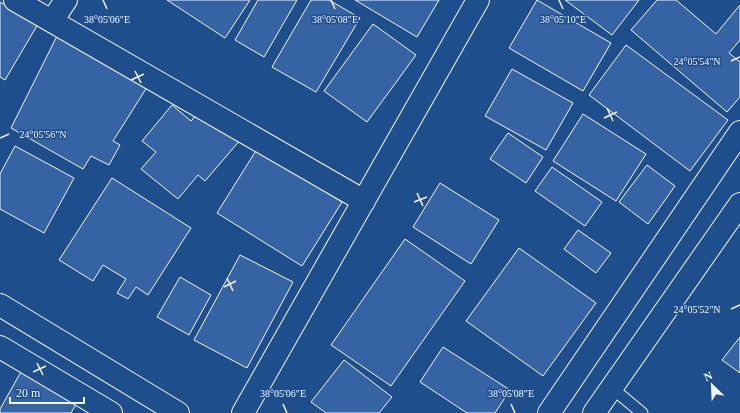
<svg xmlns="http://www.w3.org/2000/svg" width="740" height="413" viewBox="0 0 740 413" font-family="Georgia,serif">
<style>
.building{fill:#3563a3;stroke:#f2f6ff}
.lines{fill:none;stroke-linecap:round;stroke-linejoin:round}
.service-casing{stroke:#f2f6ff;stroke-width:13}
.minor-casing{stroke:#f2f6ff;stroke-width:24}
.service{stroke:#1f4e8c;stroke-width:11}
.minor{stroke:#1f4e8c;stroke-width:22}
.ticks{fill:none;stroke:#f2f6ff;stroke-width:1.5}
.ticks-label{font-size:10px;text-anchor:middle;fill:#f2f6ff;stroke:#1f4e8c;stroke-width:3;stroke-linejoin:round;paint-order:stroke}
</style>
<rect width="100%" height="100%" fill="#1f4e8c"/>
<g class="building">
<polygon points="167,0 250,0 225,38"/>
<polygon points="258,0 297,0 264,57 235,40"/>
<polygon points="311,0 329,0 360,18 316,92 272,67"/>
<polygon points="355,0 439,0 417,37"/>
<polygon points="537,0 611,43 583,91 509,48"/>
<polygon points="565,0 639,0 612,35"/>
<polygon points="657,0 676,0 716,34 740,5 740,40 729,53 740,62 740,97 727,112 631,30"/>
<polygon points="0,2 38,24 5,80 0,77"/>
<polygon points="373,24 416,55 367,122 324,91"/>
<polygon points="59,32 149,84 113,141 120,145 109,165 91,156 83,169 11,128"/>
<polygon points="626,45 728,120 690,171 589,95"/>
<polygon points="512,69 573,103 546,150 485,116"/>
<polygon points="172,105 191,121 200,110 241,139 205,181 198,175 178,199 141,169 156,152 142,141"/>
<polygon points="583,114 646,154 616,201 553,161"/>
<polygon points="508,133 543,157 526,183 490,159"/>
<polygon points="15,146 74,178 44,233 0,209 0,174"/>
<polygon points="257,149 342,202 302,266 217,213"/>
<polygon points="647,165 675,186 648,224 619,202"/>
<polygon points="552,167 602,202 585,226 535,191"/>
<polygon points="112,178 191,228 148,295 136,287 128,299 117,293 126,279 103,265 93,281 59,260"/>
<polygon points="440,183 499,220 471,264 413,227"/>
<polygon points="578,230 611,253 596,273 564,249"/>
<polygon points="405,239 465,281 391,386 331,345"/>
<polygon points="519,248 596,303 543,376 466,321"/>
<polygon points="240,255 293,282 247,368 194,340"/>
<polygon points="180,277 211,295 189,335 157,317"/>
<polygon points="740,337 740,373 722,360"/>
<polygon points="443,347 510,390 495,413 467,413 420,382"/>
<polygon points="344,360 392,397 379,413 326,413 311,402"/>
<polygon points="22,370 78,401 71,413 0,413 0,409"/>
</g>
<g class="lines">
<defs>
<polyline id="service" points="612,388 642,413"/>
<g id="minor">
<polyline points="15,0 364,201"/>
<polyline points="52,21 66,0"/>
<polyline points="0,305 178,413"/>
<polyline points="0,347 111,413"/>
<polyline points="243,413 478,0"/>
<polyline points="549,413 740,132"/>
<polyline points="594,413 740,204"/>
</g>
</defs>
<use href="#service" class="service-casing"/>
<use href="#minor" class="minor-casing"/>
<use href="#service" class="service"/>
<use href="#minor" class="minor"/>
</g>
<path class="ticks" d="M103 0 107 9M331 0 335 9M559 0 563 9M731 61 740 57M135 71 141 83M131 80 144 74M607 108 613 121M604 118 617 112M0 138 9 134M417 193 423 206M414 202 427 197M227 278 233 291M224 287 236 281M731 309 740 305M37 363 43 375M33 372 46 366M283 404 287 413M511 404 515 413"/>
<g class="ticks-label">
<text x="107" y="23">38°05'06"E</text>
<text x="335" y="23">38°05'08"E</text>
<text x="563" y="23">38°05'10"E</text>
<text x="697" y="65">24°05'54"N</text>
<text x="43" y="138">24°05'56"N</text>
<text x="697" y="313">24°05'52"N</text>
<text x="283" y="397">38°05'06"E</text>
<text x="511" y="397">38°05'08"E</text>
</g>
<g transform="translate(712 385) rotate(336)" stroke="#1f4e8c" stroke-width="3" paint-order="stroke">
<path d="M0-3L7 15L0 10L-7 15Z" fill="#f2f6ff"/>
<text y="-6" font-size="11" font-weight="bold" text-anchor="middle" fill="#f2f6ff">N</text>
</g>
<path d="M10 397v6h74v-6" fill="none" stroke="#f2f6ff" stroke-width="2"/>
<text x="16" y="397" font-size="12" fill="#f2f6ff" stroke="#1f4e8c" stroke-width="3" paint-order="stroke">20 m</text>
</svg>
